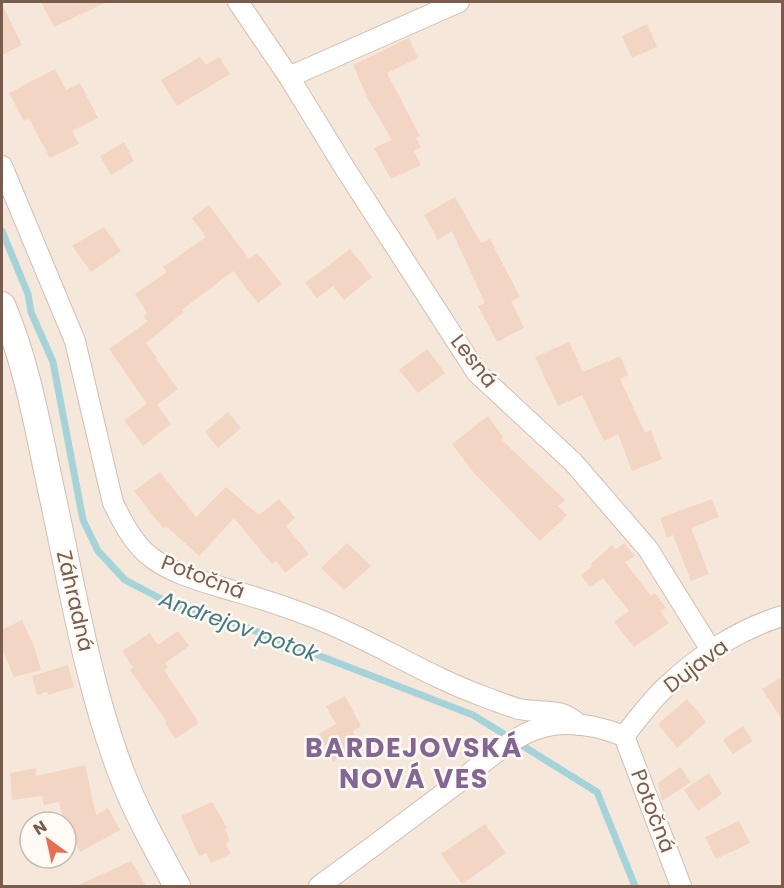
<svg xmlns="http://www.w3.org/2000/svg" width="784" height="888" viewBox="0 0 784 888" font-family="Poppins,sans-serif">
<style>
.residential{fill:#f5e8da;fill-rule:evenodd}
.lines{fill:none;stroke-linecap:round;stroke-linejoin:round}
.stream{stroke:#a5d3da;stroke-width:7}
.building{fill:#f3d5c3}
.minor-casing{stroke:#d1beb0;stroke-width:22}
.tertiary-casing{stroke:#d1beb0;stroke-width:28}
.minor{stroke:#fff;stroke-width:20}
.tertiary{stroke:#fff;stroke-width:26}
.labels{text-anchor:middle;stroke-width:5;stroke-linejoin:round;paint-order:stroke}
.street-label{font-size:21px;fill:#7a5c4d;stroke:#fffaf3}
.water-label{font-size:22px;font-style:italic;fill:#437c86;stroke:#fffaf3}
.district-label{font-size:27px;font-weight:bold;letter-spacing:1.5px;fill:#846695;stroke:#fffaf3}
</style>
<rect width="100%" height="100%" fill="#fdf6ec"/>
<path class="residential" d="M2 2H782V886H2ZM30 822H66V858H30Z"/>
<g class="lines">
<polyline class="stream" points="2,231 28,294 31,312 53,362 83,520 98,551 125,580 173,605 211,614 473,715 597,792 635,886"/>
</g>
<g class="building">
<polygon points="41,2 107,2 54,27"/>
<polygon points="2,4 22,45 2,55"/>
<polygon points="647,24 657,47 632,58 622,36"/>
<polygon points="409,38 418,58 387,73 420,136 416,138 421,147 414,151 421,165 391,179 374,148 392,140 368,99 353,65"/>
<polygon points="200,57 206,65 219,57 230,74 177,106 161,80"/>
<polygon points="55,69 66,90 80,83 98,118 72,131 79,144 50,158 29,119 24,121 9,93"/>
<polygon points="124,142 134,161 111,175 100,156"/>
<polygon points="455,197 481,243 490,239 520,297 511,301 524,328 497,342 478,306 485,303 452,231 438,240 424,215"/>
<polygon points="209,205 249,259 257,253 282,284 258,303 233,271 182,310 184,312 146,343 157,358 156,359 178,389 157,405 171,424 143,446 124,420 147,404 109,349 148,321 143,316 147,313 135,294 167,272 163,267 206,237 192,218"/>
<polygon points="104,227 121,251 91,272 72,246"/>
<polygon points="350,249 372,277 344,300 333,286 317,298 305,283"/>
<polygon points="569,342 583,372 620,356 628,375 620,379 645,433 651,430 662,459 632,471 618,434 604,441 582,395 558,406 535,357"/>
<polygon points="427,349 445,373 418,393 399,370"/>
<polygon points="228,412 241,428 218,448 205,432"/>
<polygon points="488,416 503,437 501,439 565,500 558,506 567,515 540,541 474,473 452,444"/>
<polygon points="160,472 196,517 226,487 259,515 279,499 295,518 286,526 309,554 285,573 276,561 272,564 234,518 199,556 166,526 163,528 134,491"/>
<polygon points="712,499 719,517 691,528 709,574 691,581 673,535 667,537 660,518"/>
<polygon points="347,543 371,566 344,590 321,568"/>
<polygon points="624,543 635,556 625,562 651,596 655,593 666,608 660,611 669,623 634,647 614,622 629,611 603,578 590,587 581,575 593,566 591,564 612,545 615,550"/>
<polygon points="22,620 34,646 41,670 14,677 2,649 2,630"/>
<polygon points="178,631 189,646 165,663 168,667 164,670 199,723 175,739 165,723 167,722 130,670 133,668 122,651 150,633 158,645"/>
<polygon points="68,665 74,687 48,695 47,692 37,695 32,676"/>
<polygon points="783,676 783,721 762,689"/>
<polygon points="345,696 361,726 353,731 360,746 333,762 319,734 336,724 326,706"/>
<polygon points="687,699 706,722 677,748 658,724"/>
<polygon points="743,726 753,741 733,754 723,740"/>
<polygon points="85,765 96,815 108,808 120,830 80,852 66,826 66,822 63,819 59,802 44,805 42,796 12,800 10,773 36,768 36,776"/>
<polygon points="680,767 691,782 662,801 658,783"/>
<polygon points="709,773 722,794 698,811 684,790"/>
<polygon points="212,802 227,828 225,829 230,841 226,844 231,854 211,863 206,853 199,856 181,816"/>
<polygon points="739,821 750,843 716,859 705,837"/>
<polygon points="485,824 506,853 462,884 441,854"/>
<polygon points="131,861 146,886 76,886"/>
</g>
<g class="lines">
<defs>
<g id="minor">
<polyline points="238,2 289,77 346,170 477,373 573,462 648,549 711,650"/>
<polyline points="289,77 459,2"/>
<path d="M2 166 75 341 113 503C123 523 134 545 152 558 176 576 209 583 237 592 263 599 289 608 315 618 373 640 426 676 485 697 496 701 508 706 519 709 543 714 560 706 579 725"/>
<path d="M624 736C638 719 651 700 667 686 699 655 740 629 782 616"/>
<polyline points="624,736 681,886"/>
<path d="M319 886C366 852 412 817 459 782 480 765 510 739 534 730 563 719 596 725 624 736"/>
</g>
<path id="tertiary" d="M2 305C29 368 39 436 54 503 73 592 89 688 121 772 136 812 157 849 177 886"/>
</defs>
<use href="#minor" class="minor-casing"/>
<use href="#tertiary" class="tertiary-casing"/>
<use href="#minor" class="minor"/>
<use href="#tertiary" class="tertiary"/>
</g>
<g class="labels">
<g class="street-label">
<text transform="translate(474 361) rotate(52)" y="7">Lesná</text>
<text transform="translate(203 577) rotate(21)" y="7">Potočná</text>
<text transform="translate(75 601) rotate(77)" y="7">Záhradná</text>
<text transform="translate(696 666) rotate(-37)" y="7">Dujava</text>
<text transform="translate(653 811) rotate(69)" y="7">Potočná</text>
</g>
<g class="water-label">
<text transform="translate(239 626) rotate(20)" y="8">Andrejov potok</text>
</g>
<g class="district-label">
<text x="414" y="757">BARDEJOVSKÁ<tspan x="414" dy="31">NOVÁ VES</tspan></text>
</g>
</g>
<rect width="784" height="888" fill="none" stroke="#7a5c4d" stroke-width="6"/>
<g transform="translate(48 840) rotate(327)"><circle r="28" fill="#fffaf3" stroke="#cabbb1" stroke-width="1.5"/>
<path d="M0-4.5L10 22L0 15L-10 22Z" fill="#e76f51"/>
<text y="-9" font-size="16" font-weight="bold" text-anchor="middle" fill="#7a5c4d">N</text>
</g>
</svg>
